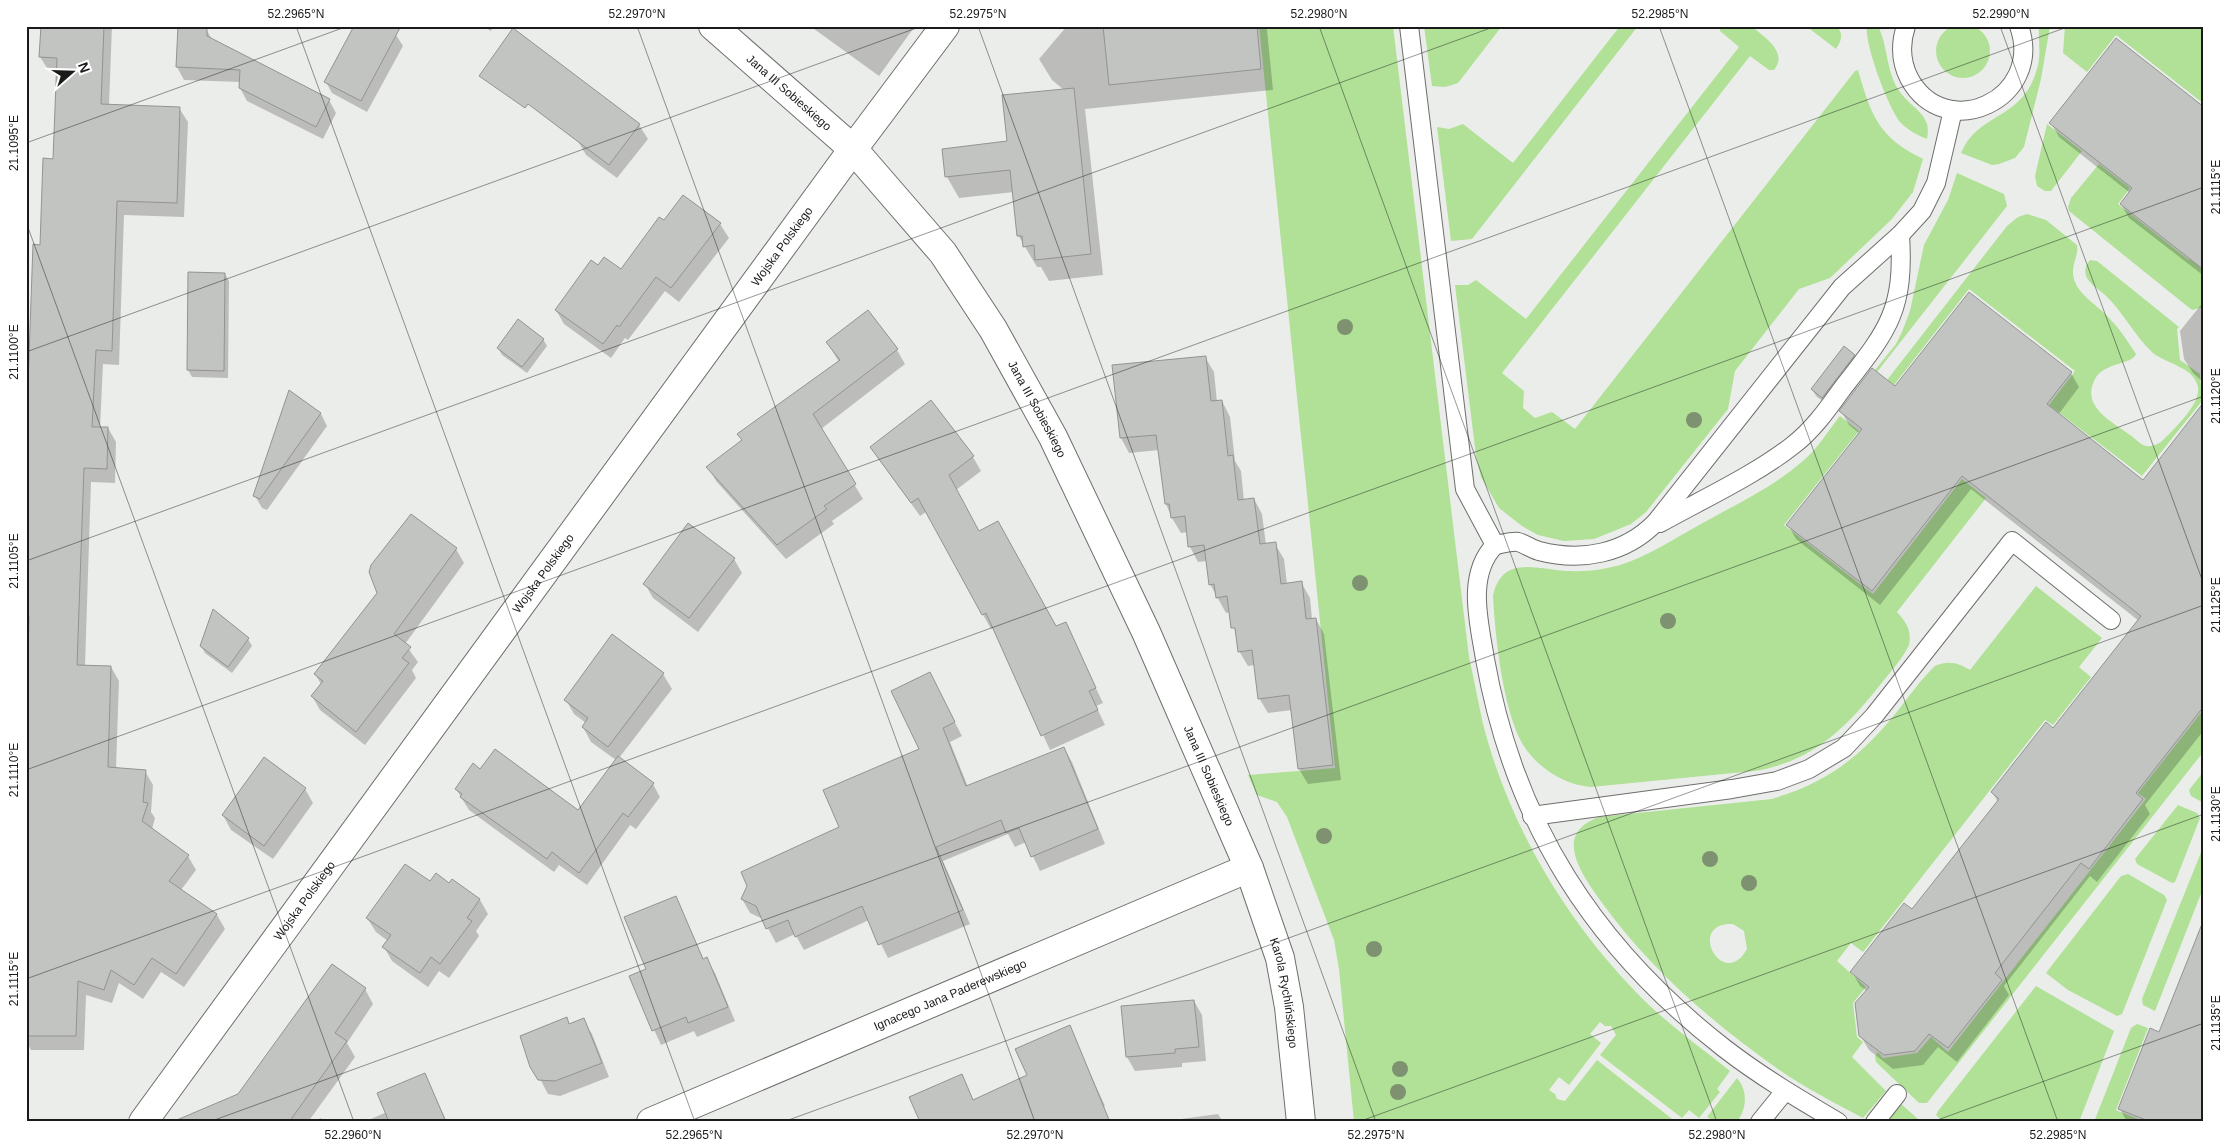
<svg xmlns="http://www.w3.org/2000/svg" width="2230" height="1148" viewBox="0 0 2230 1148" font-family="Helvetica,sans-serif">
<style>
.green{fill:#b0e196;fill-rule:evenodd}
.shadow{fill:#0003}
.building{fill:#c2c4c1;stroke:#929491}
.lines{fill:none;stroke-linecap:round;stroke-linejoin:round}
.service-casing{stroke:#6e6f6d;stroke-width:20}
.minor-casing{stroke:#6e6f6d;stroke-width:30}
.tertiary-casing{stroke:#6e6f6d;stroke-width:30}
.service{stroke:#fff;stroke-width:18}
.minor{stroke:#fff;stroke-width:28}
.tertiary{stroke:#fff;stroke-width:28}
.tree{fill:#7e9170}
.ticks{fill:none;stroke:#191a19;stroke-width:1;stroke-opacity:0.45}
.labels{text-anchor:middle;stroke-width:4;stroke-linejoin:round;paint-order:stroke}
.street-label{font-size:12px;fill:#191a19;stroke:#fff}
.neatline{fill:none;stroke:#191a19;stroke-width:2}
.ticks-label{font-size:12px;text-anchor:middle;fill:#191a19}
</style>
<rect width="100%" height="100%" fill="#ebedea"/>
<g class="green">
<circle cx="1963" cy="51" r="27"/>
<path d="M1259 26H1393L1469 657C1474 679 1478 702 1483 724 1510 830 1572 931 1651 1007 1676 1030 1704 1050 1730 1071L1717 1089 1720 1092 1699 1118 1689 1110 1682 1118 1600 1055 1616 1035 1611 1026H1605L1600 1022 1590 1034 1601 1043 1569 1085 1559 1077 1549 1090 1555 1094 1557 1099 1565 1101 1597 1060 1676 1122H1354L1339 969 1334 940 1287 817 1277 802 1257 795 1248 775 1335 768Z"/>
<polygon points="1424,26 1502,26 1458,83 1445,87 1432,86"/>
<polygon points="1620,26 1638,26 1472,239 1451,241 1437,127 1449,129 1463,124 1513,163"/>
<path d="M1720 26H1751C1763 36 1789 52 1774 70H1769L1750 56 1502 373 1524 391 1523 408 1535 418 1552 412 1575 429 1855 71 1858 70C1871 115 1878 137 1923 159L1913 192 1892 219 1830 278 1799 289 1735 371 1728 409 1646 512 1631 524 1594 539 1564 541 1538 535 1522 526 1499 508 1481 477 1476 456 1455 285H1468L1476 280 1526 319 1739 47 1720 31Z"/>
<path d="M1806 26H1837C1844 35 1841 41 1836 49Z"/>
<path d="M1867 26H1878C1888 46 1886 70 1898 89 1910 109 1933 113 1927 139 1917 135 1909 131 1901 123 1889 110 1864 43 1867 26Z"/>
<path d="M2039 26H2050L2041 79 2024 147 2015 158 1999 164 1992 165 1961 153C1978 111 2025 121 2038 65 2041 53 2038 39 2039 26Z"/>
<polygon points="2065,26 2204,26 2204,104 2116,35 2087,72 2063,53"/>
<polygon points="2047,124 2082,151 2051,191 2045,191 2037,186 2035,176"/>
<polygon points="2099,164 2130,188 2118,204 2189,260 2201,244 2204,246 2204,307 2192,310 2069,211 2068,207 2071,198"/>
<polygon points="1957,173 2004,194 2007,206 1877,372 1875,370 1896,344 1902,332 1910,311 1924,245 1948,200"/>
<path d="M2027 214 2046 220 2077 245C2079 257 2070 265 2074 279 2078 295 2099 306 2110 319 2120 329 2128 342 2136 354 2132 365 2104 362 2095 379 2080 407 2113 422 2130 435 2135 438 2140 445 2146 446 2151 447 2156 445 2161 442 2173 430 2201 404 2198 387 2194 367 2167 364 2153 353 2134 336 2123 311 2104 294 2098 289 2091 285 2087 278 2084 272 2085 265 2090 260L2097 261 2179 327 2177 329 2180 360 2200 374 2202 401 2142 476 2049 405 2075 371 1969 289 1894 385 1887 380 2007 226 2018 217Z"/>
<path d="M1840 416 1859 431 1784 525 1873 594 1962 479 1986 498 1897 612C1906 622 1912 630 1909 645 1902 660 1890 672 1880 685 1845 729 1812 762 1754 771L1591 787C1564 785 1536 767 1522 743 1503 709 1495 636 1493 596 1502 552 1541 571 1571 571 1587 572 1605 569 1620 565 1649 556 1675 538 1701 524 1736 504 1774 487 1804 460 1818 448 1828 431 1840 416Z"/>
<path d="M2036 586 2102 638 2079 667 2091 677 2053 725 2045 720 1863 952 1851 943 1837 961 1866 987 1853 1003 1857 1037 1863 1042 1852 1057 1886 1091 1863 1118C1833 1102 1803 1087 1775 1067 1708 1019 1648 967 1600 900 1582 874 1552 834 1599 817L1772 799C1828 782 1859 758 1896 713 1908 698 1920 680 1935 666 1949 660 1958 663 1970 670ZM1733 924 1744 931 1747 949C1723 992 1685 922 1733 924Z"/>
<polygon points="2204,709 2204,751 1927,1103 1919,1103 1876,1062 1875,1056 1878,1052 1883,1058 1917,1053 1931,1037 1948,1052 2146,799 2138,793"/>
<polygon points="2204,771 2204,802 2202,802 2191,796 2189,790"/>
<polygon points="2178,805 2197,813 2200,818 2175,882 2172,883 2137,864 2135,859"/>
<polygon points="2204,845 2204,886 2155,1011 2143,1005 2142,999"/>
<polygon points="2128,874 2164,895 2167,900 2122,1014 2117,1016 2068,990 2046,973 2121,876"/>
<polygon points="2036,986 2114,1031 2079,1122 1943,1122 1936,1115 1938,1111"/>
<polygon points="2137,1024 2148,1028 2116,1110 2138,1119 2137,1122 2094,1122 2131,1028"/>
<path d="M1737 1078C1748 1091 1747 1108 1737 1122H1715L1707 1117Z"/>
<polygon points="1900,1103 1919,1120 1922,1122 1886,1122"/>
</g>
<g class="shadow">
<polygon points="42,26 112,26 109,105 179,108 188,122 184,217 124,215 119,365 103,364 100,428 108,428 116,442 115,483 91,482 85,666 111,667 119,681 116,769 145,771 153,785 151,812 155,818 152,829 188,856 196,870 181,890 217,915 225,929 184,987 161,972 143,999 119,983 112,1003 86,995 84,1050 31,1050 26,1041 26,728 30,627 26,620 26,478 41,246 54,160 58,71 49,71 40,57"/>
<polygon points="482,26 494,26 491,31"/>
<polygon points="810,26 915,26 879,76"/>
<polygon points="1067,26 1264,26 1267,30 1273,90 1085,109 1103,275 1049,281 1041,267 1037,267 1018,235 1014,192 959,198 947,177 943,150 1008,142 1064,90 1052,80 1039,59"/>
<polygon points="206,29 213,41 329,100 336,113 323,139 247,101 240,88 240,82 184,80 177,67"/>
<polygon points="396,35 403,46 367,112 332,93 326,82"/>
<polygon points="603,97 639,125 648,139 617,178 586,155 578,141"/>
<polygon points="2204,108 2204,276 2129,218 2121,204 2130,193 2059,137 2051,123"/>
<polygon points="683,196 720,224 729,238 679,302 665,291 628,340 625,338 611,358 564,324 556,310 599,267 621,271 664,222"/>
<polygon points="190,274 225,274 229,281 228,378 192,377 188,370"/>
<polygon points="2204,301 2204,386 2203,382 2193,373 2184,359 2180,331"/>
<polygon points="543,339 547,346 527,373 502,355 498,348"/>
<polygon points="827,342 897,350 905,364 821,429 863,499 832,521 834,524 786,559 716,481 708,467 839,362"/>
<polygon points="1854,355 1858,362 1827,404 1816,396 1812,389"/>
<polygon points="1205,357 1214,372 1217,402 1222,401 1230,417 1235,461 1241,471 1244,501 1254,499 1262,514 1266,545 1275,544 1284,559 1287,584 1301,582 1310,598 1312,619 1316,619 1324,634 1341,780 1308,784 1299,769 1292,710 1268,713 1259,698 1255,665 1248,666 1239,651 1231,612 1226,613 1210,584 1207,561 1198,562 1190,547 1188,532 1181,533 1172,518 1166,504 1159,450 1129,453 1121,438 1113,367"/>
<polygon points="2071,373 2079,387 2058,415 2143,481 2204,404 2204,730 2145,805 2150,814 2097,882 2090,876 2004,986 2009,995 1957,1062 1938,1047 1923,1065 1893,1069 1869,1050 1860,1035 1867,991 1860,986 1852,972 1912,911 1998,802 1992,792 2054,730 2139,621 1971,489 1880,605 1796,539 1788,525 1860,434 1849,425 1841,411 1896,388"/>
<polygon points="289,392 321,414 327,426 267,510 262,508 255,496"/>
<polygon points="871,447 973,457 981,471 956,490 979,533 1056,628 1065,623 1103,703 1096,706 1105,725 1050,750 994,627 991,629 926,512 920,516"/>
<polygon points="411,515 456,549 464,563 405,644 418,662 412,670 416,678 365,745 320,710 312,696 321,684 315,674 378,593"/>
<polygon points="734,559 742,573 698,632 653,598 645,584"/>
<polygon points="612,636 663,674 672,689 619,758 653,784 660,797 636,829 630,825 587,885 559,865 554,872 469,810 456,789 480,771 579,811 616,760 591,742 583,727 586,723 574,714 566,700"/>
<polygon points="248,639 252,646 232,673 205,653 201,646"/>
<polygon points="937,688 962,736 950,742 968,787 1064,748 1072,762 1105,844 1040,871 1026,842 1015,847 1008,834 943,861 970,924 888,958 869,920 804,950 795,934 776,943 763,919 750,913 742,899 841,828 921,749"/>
<polygon points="305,789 313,803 273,859 231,830 223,815"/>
<polygon points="450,884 480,900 488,914 476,931 479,936 449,978 439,971 428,987 392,961 384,947 388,941 376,932 367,918"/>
<polygon points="675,897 704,960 706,959 715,973 735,1021 697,1037 694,1031 661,1045 630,977 648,970"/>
<polygon points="2204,922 2204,1122 2127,1122 2120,1109 2160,1034"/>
<polygon points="365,989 373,1004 347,1043 355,1057 308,1122 219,1122 238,1095"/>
<polygon points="1194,1001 1202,1015 1206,1061 1182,1063 1182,1067 1135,1071 1127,1057"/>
<polygon points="566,1019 570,1025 583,1020 592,1034 609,1077 560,1096 548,1094 540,1079"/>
<polygon points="1069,1027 1105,1106 1067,1122 922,1122 961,1076 974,1101 1028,1076"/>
<polygon points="425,1075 447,1122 364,1122 387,1112"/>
<polygon points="1218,1114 1223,1122 1159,1122"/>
<polygon points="321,1118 324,1122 312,1122"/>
</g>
<g class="building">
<polygon points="41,26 104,26 101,104 180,107 177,203 117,201 112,351 96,350 92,427 108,427 107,469 84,468 77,665 111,666 108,767 146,770 143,802 148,803 142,821 189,855 169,881 217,914 176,974 152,958 134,985 111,970 104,990 78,981 76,1036 26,1036 26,727 29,616 26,616 26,442 33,244 40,245 43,158 53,159 57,58 39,57"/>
<polygon points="178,26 207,26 207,36 330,99 316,127 239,88 240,70 176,67"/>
<polygon points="354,26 401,26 361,101 324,82"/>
<polygon points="1103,26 1257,26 1261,69 1109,85"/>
<polygon points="513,28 640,124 609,165 528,104 525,108 479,76"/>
<polygon points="2116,38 2204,107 2204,270 2120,204 2132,188 2049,123"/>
<polygon points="1074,88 1091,254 1035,260 1034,245 1023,247 1022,236 1017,236 1010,170 945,177 942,149 1007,141 1002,95"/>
<polygon points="683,195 721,223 671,288 656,277 619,327 617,325 603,344 555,310 591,260 598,265 604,257 621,269 659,217 664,220"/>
<polygon points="188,272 225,273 224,371 187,370"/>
<polygon points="1969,292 2072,372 2047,404 2143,480 2204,402 2204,706 2136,793 2143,799 2089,869 2081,863 1995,973 2002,980 1948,1048 1929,1034 1915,1051 1884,1055 1859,1036 1855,1003 1869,987 1850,972 1904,903 1912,909 1999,799 1991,792 2046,722 2053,728 2141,616 1962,476 1872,591 1786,525 1862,429 1839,411 1872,368 1895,386"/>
<polygon points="868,310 898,349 813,414 856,484 824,506 827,509 777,545 706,467 742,440 737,434 840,360 826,342"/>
<polygon points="518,319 544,339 522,367 497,348"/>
<polygon points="1844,346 1855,355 1822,398 1811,389"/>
<polygon points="1206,356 1211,401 1222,400 1228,456 1233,455 1238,500 1254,498 1260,544 1276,542 1281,584 1302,581 1306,619 1316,618 1333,765 1298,769 1289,695 1258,699 1252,650 1238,652 1235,628 1231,628 1227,596 1216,598 1214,584 1209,585 1204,545 1188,547 1185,516 1171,518 1169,504 1165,504 1156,435 1120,438 1112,365"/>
<polygon points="289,390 321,413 260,499 253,496"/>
<polygon points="931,400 974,456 949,475 979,531 998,521 1056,626 1066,622 1096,688 1089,691 1098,710 1041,736 986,613 982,615 918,498 911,503 870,447"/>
<polygon points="411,514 457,548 394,634 411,647 402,658 409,663 356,732 311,696 323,681 314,674 377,593 369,572 371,565"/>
<polygon points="688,523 735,558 689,618 643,584"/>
<polygon points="213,609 249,638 228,667 200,646"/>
<polygon points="612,634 664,673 608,747 582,727 588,718 564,700"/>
<polygon points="930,672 955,722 943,728 966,786 1064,747 1098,829 1031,857 1019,828 1006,833 1001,820 936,847 963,910 878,945 862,906 795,937 788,920 766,929 756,906 741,899 747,886 741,872 839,827 823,790 919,749 891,691"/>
<polygon points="495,749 578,810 618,756 654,783 628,817 623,813 579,873 552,852 547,859 460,797 462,794 455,789 473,763 480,769"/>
<polygon points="264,757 306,788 264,846 222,815"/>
<polygon points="405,864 430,881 436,873 449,883 452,879 480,899 467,918 472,921 440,964 431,957 420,973 382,947 391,935 366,918"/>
<polygon points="676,896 703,959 707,957 728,1007 688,1023 686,1017 652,1031 629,976 646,969 624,917"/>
<polygon points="2202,924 2204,924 2204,1122 2151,1122 2118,1109 2150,1028 2159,1032"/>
<polygon points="332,964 366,988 335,1033 347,1041 289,1122 172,1122 238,1094"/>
<polygon points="1194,1000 1199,1047 1175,1049 1175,1053 1126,1057 1121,1006"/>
<polygon points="567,1017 569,1024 584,1018 602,1063 555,1081 538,1080 530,1067 520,1036"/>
<polygon points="1070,1025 1110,1122 920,1122 909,1097 962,1074 973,1100 1027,1075 1015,1049"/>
<polygon points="425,1073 446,1122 389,1122 377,1093"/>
</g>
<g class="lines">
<defs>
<g id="service">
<path d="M1409 26 1465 489 1495 545C1502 544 1511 541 1518 542 1525 544 1532 549 1539 551 1581 562 1625 554 1656 522L1842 287 1900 235 1922 211 1936 183 1953 110"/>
<path d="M1906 26C1900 44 1901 62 1909 78 1945 145 2045 99 2019 26"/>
<path d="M1660 523C1701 500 1755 475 1792 446 1812 431 1827 410 1842 389 1887 331 1905 312 1900 235"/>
<path d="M1495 545C1466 575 1479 622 1485 659 1514 823 1594 947 1724 1048 1760 1076 1799 1099 1838 1122"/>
<polyline points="1532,816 1732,789 1777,781 1809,769 1844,748 1874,716 2012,541 2111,620"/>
<polyline points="1760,1122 1785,1091"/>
<polyline points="1875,1122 1897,1094"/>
</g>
<g id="minor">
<path id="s1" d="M713 26 853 149"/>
<path id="s2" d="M651 1122 1249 868"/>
</g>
<g id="tertiary">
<path id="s3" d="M853 149 943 253 993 329 1053 437 1146 632 1249 868 1280 958 1289 1007 1301 1122"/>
<path id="s4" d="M143 1122 853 149 945 26"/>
</g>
</defs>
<use href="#service" class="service-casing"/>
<use href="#minor" class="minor-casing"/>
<use href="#tertiary" class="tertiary-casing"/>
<use href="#service" class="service"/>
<use href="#minor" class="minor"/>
<use href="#tertiary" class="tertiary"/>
</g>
<g class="tree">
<circle cx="1345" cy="327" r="8"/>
<circle cx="1694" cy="420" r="8"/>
<circle cx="1360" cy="583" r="8"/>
<circle cx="1668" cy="621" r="8"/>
<circle cx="1324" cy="836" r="8"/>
<circle cx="1710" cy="859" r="8"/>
<circle cx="1749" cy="883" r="8"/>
<circle cx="1374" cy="949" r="8"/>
<circle cx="1400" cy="1069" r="8"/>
<circle cx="1398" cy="1092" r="8"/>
</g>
<path class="ticks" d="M296 26 695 1122M637 26 1035 1122M978 26 1376 1122M1319 26 1717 1122M1659 26 2058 1122M2000 26 2204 585M26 143 348 26M26 222 354 1122M26 352 922 26M26 561 1496 26M26 770 2070 26M26 979 2204 187M209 1122 2204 396M783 1122 2204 605M1358 1122 2204 814M1932 1122 2204 1023"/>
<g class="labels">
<g class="street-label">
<text dy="4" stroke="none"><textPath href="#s1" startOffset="101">Jana III Sobieskiego</textPath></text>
<text dy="4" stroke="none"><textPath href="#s4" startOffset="1084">Wojska Polskiego</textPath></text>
<text dy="4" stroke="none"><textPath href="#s3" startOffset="320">Jana III Sobieskiego</textPath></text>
<text dy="4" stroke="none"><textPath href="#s4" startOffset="679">Wojska Polskiego</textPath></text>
<text dy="4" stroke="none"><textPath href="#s3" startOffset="725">Jana III Sobieskiego</textPath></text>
<text dy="4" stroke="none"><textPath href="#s4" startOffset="274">Wojska Polskiego</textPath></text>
<text dy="4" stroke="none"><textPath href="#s3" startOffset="956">Karola Rychlińskiego</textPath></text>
<text dy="4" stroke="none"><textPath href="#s2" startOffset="325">Ignacego Jana Paderewskiego</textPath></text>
</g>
</g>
<rect width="2230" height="1148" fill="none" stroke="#ffffff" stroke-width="55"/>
<g transform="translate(72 72) rotate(70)" stroke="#ffffff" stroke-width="4" paint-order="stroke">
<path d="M0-4L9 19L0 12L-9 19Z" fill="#191a19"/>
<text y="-8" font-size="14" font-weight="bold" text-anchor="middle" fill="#191a19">N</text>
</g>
<rect x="28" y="28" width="2174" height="1092" class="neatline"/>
<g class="ticks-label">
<text x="296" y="18">52.2965°N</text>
<text x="637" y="18">52.2970°N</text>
<text x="978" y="18">52.2975°N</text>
<text x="1319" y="18">52.2980°N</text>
<text x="1660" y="18">52.2985°N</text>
<text x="2001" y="18">52.2990°N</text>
<text transform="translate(14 143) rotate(-90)" y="4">21.1095°E</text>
<text transform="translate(2216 187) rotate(-90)" y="4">21.1115°E</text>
<text transform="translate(14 352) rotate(-90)" y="4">21.1100°E</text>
<text transform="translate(2216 396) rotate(-90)" y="4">21.1120°E</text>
<text transform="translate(14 561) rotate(-90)" y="4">21.1105°E</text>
<text transform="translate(2216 605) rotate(-90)" y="4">21.1125°E</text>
<text transform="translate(14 770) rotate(-90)" y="4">21.1110°E</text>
<text transform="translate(2216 814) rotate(-90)" y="4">21.1130°E</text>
<text transform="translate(14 979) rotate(-90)" y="4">21.1115°E</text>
<text transform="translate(2216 1023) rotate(-90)" y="4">21.1135°E</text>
<text x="353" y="1139">52.2960°N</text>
<text x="694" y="1139">52.2965°N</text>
<text x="1035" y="1139">52.2970°N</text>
<text x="1376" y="1139">52.2975°N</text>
<text x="1717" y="1139">52.2980°N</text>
<text x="2058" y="1139">52.2985°N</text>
</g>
</svg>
